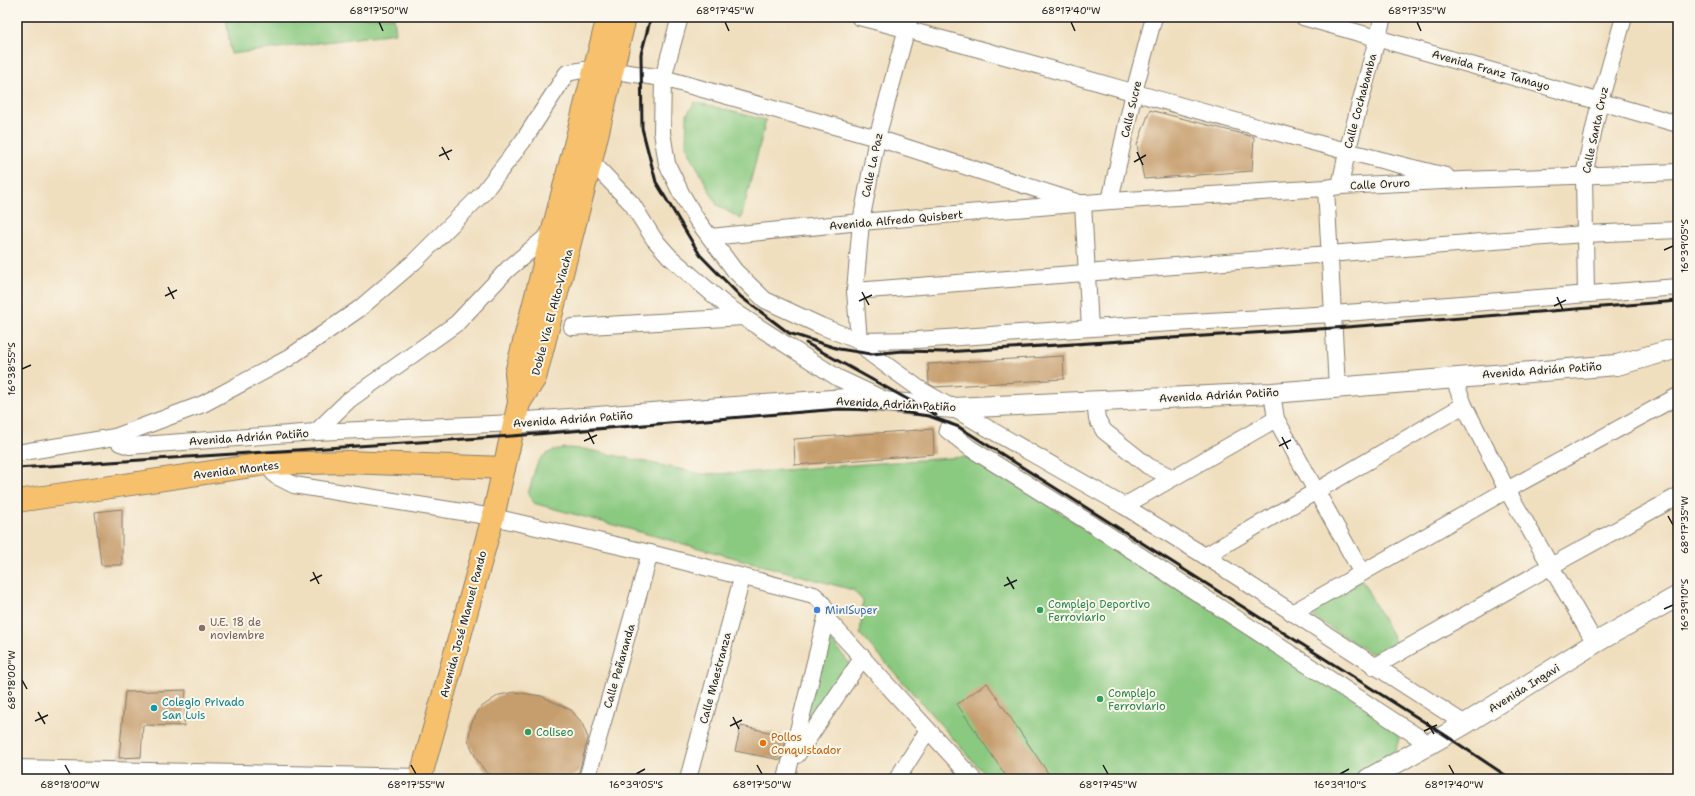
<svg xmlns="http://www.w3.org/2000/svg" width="1695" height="796" viewBox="0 0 1695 796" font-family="'Shantell Sans',sans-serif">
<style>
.green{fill:#8ac980;stroke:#53724e}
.building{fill:#c69d6d}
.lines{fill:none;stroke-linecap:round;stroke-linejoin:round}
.minor-casing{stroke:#867e6e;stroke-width:18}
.tertiary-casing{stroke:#867e6e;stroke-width:22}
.primary-casing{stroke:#867e6e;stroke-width:24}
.trunk-casing{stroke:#867e6e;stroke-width:24}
.minor{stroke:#fff;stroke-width:16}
.tertiary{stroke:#fff;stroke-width:20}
.primary{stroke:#f7c06c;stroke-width:22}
.trunk{stroke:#f7c06c;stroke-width:22}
.rail{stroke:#1c1c1c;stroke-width:3}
.ticks{fill:none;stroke:#1c1c1c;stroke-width:1.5}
.shop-dot{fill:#3f7fe0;stroke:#fbf7ec;stroke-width:1.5}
.leisure-dot{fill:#2e9e5b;stroke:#fbf7ec;stroke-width:1.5}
.education-dot{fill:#8d6e63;stroke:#fbf7ec;stroke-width:1.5}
.culture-dot{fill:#0f9aa8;stroke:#fbf7ec;stroke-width:1.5}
.food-dot{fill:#e8710a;stroke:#fbf7ec;stroke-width:1.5}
.labels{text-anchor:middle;stroke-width:4;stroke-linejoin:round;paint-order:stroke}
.street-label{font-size:11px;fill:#1c1c1c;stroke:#fbf7ec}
.leisure-label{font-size:11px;fill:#27864d;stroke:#fbf7ec;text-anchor:start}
.shop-label{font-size:11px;fill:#366cbe;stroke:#fbf7ec;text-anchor:start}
.education-label{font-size:11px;fill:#785e54;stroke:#fbf7ec;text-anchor:start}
.culture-label{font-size:11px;fill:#0d838f;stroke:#fbf7ec;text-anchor:start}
.food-label{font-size:11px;fill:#c56008;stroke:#fbf7ec;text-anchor:start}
.neatline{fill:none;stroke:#1c1c1c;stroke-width:1.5}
.ticks-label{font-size:10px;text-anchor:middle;fill:#1c1c1c}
</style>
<rect width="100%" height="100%" fill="#fbf7ec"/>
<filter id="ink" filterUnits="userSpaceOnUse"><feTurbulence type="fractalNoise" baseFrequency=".025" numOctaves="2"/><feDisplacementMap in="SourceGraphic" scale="8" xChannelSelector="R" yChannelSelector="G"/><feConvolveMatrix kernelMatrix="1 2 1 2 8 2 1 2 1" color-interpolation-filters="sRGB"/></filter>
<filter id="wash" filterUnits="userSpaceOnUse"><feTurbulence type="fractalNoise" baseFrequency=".012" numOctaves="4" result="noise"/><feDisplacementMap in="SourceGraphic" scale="16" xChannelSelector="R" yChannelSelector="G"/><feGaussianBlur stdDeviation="0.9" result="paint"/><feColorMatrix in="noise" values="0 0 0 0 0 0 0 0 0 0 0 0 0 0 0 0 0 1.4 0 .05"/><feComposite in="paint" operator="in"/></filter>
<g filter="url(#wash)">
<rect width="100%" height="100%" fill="#f0dfbf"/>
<g class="green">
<polygon points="226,17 394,17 396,33 231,54"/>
<polygon points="695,102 766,120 741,219 717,205 686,146 687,114"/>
<path d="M564 448 584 449 703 474 741 473 963 457 976 460 1391 720 1399 738 1395 754 1389 760 1355 779H989L860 634 863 601 853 590 533 503 528 494C537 467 533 454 564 448Z"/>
<polygon points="1362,580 1396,643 1372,654 1307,613"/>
<polygon points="826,635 852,666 800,745"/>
</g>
<g id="blocks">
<g class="building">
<polygon points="1150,110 1254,137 1252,171 1144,179 1137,145"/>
<polygon points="1063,356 1064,379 935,387 929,384 928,364"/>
<polygon points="933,429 934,454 795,465 794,439"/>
<polygon points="122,509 122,565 101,565 95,512"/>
<polygon points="987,683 1052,779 1008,779 957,704"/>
<polygon points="186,690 184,726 143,725 141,757 119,758 125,692"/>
<polygon points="515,692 541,696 558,704 571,710 582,723 588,738 579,772 570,779 497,779 485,771 476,758 468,740 471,724 480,708 499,695"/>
<polygon points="741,726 787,736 781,760 735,751"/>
</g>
</g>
</g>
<g filter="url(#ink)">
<use href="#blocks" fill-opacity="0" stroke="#867e6e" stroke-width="1"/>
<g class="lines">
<defs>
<g id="minor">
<polyline points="680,17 663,78 662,132 667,164 681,193 697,220 735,271 765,300 821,326 859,341 917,340 1137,325 1333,314 1678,287"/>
<path d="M859 17C1055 67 1249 129 1446 176"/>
<polyline points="910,17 877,138 861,222 855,291 859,341 871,354 921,390 1124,506 1205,556 1465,724"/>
<polyline points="1303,17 1678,124"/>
<polyline points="591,161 632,204 654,239 670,257 723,303 743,317 838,378 885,400"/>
<polyline points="1340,186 1347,152 1383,17"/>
<polyline points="1326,188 1337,387"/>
<polyline points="1110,201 1134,92 1154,17"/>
<polyline points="1083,204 1090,328"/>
<polyline points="710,237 861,222 1110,201 1326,188 1340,186 1463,180 1678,172"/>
<polyline points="855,291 1584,234 1678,230"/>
<polyline points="1586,294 1584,175 1600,101 1624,17"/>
<polyline points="572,327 743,317"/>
<polyline points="1453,377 1464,405 1507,490 1595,643"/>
<polyline points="1272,393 1276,419 1362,573"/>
<polyline points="1095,401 1097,419 1104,431 1148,466 1173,478"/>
<polyline points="947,430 970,448 1090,523 1429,744"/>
<polyline points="316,432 349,400 457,323 508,269 551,233"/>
<polyline points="115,437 120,443 129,446 316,432 514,423"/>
<polyline points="17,453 115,437 203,404 287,359 359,309 414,262 483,193 523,141 567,73 594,68 663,78 877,138 1083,204"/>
<path d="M266 464 276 476 294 485 493 517 650 553 814 595C823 602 826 607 826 618L786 779"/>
<polyline points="1124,506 1276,419"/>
<polyline points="1205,556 1464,405"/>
<polyline points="1292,613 1507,490 1678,396"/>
<polyline points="826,618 973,779"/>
<polyline points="1374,667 1551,566 1678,496"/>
<polyline points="797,755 863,657"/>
<polyline points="17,768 421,777"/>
<polyline points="587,779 650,553"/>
<polyline points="688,779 742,578"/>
<polyline points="897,779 928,730"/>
</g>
<g id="tertiary">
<polyline points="514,423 846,399 953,408 1272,393 1617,365 1678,348"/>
<polyline points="1368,779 1465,724 1595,643 1678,596"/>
</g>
<polyline id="primary" points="420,779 493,517 504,468"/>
<g id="trunk">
<polyline points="519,403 535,378 591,161 625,17"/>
<polyline points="17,501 266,464 347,462 504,468 519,403 516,373 608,17"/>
</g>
</defs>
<use href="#minor" class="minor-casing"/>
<use href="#tertiary" class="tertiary-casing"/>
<use href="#primary" class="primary-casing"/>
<use href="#trunk" class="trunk-casing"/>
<use href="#minor" class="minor"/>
<use href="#tertiary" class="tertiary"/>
<use href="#primary" class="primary"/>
<use href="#trunk" class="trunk"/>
<g class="rail">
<polyline points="651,17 641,54 642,128 656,182 700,255 741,297 789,333 839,349 871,354 903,351 944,352 1334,328 1678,301"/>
<polyline points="806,343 936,415"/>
<polyline points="17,468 512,436 839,409 887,410 929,416 959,427 1445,735 1511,779"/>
</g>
</g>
</g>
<path class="ticks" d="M379 22 383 31M725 22 729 31M1071 22 1075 31M1417 22 1421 31M442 147 449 160M1137 152 1143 165M439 156 452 150M1134 162 1146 155M1664 250 1673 246M168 287 174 299M862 292 869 305M165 296 177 290M1557 297 1563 310M859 301 872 295M1554 306 1566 300M22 369 31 365M588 432 594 444M1282 437 1288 449M584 441 597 435M1279 446 1291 440M1668 516 1673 525M313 572 319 584M1007 577 1014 589M310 581 322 575M1004 586 1017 580M1664 609 1673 605M22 680 27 689M38 712 45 724M733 717 739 729M35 721 48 715M1427 722 1434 734M730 726 742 720M1424 731 1437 725M65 765 70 774M411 765 416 774M757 765 762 774M1103 765 1108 774M1449 765 1454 774M636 774 645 769M1340 774 1349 769"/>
<circle class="shop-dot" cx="817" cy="610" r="4"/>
<g class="leisure-dot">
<circle cx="1040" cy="610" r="4"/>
<circle cx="1100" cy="699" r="4"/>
<circle cx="528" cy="732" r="4"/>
</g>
<circle class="education-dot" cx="202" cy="628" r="4"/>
<circle class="culture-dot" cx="154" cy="708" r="4"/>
<circle class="food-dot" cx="763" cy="743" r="4"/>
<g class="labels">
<g class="street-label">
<text transform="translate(1491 70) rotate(16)" y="4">Avenida Franz Tamayo</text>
<text transform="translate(1360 101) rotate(-75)" y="4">Calle Cochabamba</text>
<text transform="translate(1131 109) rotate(-77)" y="4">Calle Sucre</text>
<text transform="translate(1595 130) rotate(-78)" y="4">Calle Santa Cruz</text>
<text transform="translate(872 165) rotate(-78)" y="4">Calle La Paz</text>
<text transform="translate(1380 184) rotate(-3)" y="4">Calle Oruro</text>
<text transform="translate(896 220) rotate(-5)" y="4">Avenida Alfredo Quisbert</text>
<text transform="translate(552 312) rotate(-75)" y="4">Doble Vía El Alto-Viacha</text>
<text transform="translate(1542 370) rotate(-4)" y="4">Avenida Adrián Patiño</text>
<text transform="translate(1219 395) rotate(-3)" y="4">Avenida Adrián Patiño</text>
<text transform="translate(896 404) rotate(3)" y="4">Avenida Adrián Patiño</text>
<text transform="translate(573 419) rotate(-4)" y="4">Avenida Adrián Patiño</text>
<text transform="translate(249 437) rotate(-4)" y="4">Avenida Adrián Patiño</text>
<text transform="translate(236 470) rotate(-7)" y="4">Avenida Montes</text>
<text transform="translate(463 624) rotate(-75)" y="4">Avenida José Manuel Pando</text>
<text transform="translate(619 666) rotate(-74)" y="4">Calle Peñaranda</text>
<text transform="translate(715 678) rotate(-75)" y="4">Calle Maestranza</text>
<text transform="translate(1524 688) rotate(-32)" y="4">Avenida Ingavi</text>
</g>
<g class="leisure-label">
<text x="1048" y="608">Complejo Deportivo<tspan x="1048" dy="13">Ferroviario</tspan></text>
<text x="1108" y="697">Complejo<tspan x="1108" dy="13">Ferroviario</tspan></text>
<text x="536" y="736">Coliseo</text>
</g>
<g class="shop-label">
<text x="825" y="614">MiniSuper</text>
</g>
<g class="education-label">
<text x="210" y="626">U.E. 18 de<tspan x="210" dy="13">noviembre</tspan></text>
</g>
<g class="culture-label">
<text x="162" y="706">Colegio Privado<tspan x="162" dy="13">San Luis</tspan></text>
</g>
<g class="food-label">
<text x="771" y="741">Pollos<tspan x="771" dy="13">Conquistador</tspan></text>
</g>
</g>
<rect width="1695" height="796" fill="none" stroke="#fbf7ec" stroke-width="44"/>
<rect x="22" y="22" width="1651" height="752" class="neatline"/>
<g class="ticks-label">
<text x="379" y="14">68°17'50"W</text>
<text x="725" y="14">68°17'45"W</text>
<text x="1071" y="14">68°17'40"W</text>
<text x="1417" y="14">68°17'35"W</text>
<text transform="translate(1684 246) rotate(-90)" y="4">16°39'05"S</text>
<text transform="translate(11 369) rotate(-90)" y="4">16°38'55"S</text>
<text transform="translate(1684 525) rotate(-90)" y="4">68°17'35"W</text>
<text transform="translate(1684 605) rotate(-90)" y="4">16°39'10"S</text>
<text transform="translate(11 680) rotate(-90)" y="4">68°18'00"W</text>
<text x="70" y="788">68°18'00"W</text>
<text x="416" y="788">68°17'55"W</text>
<text x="636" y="788">16°39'05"S</text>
<text x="762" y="788">68°17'50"W</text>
<text x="1108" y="788">68°17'45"W</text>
<text x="1340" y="788">16°39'10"S</text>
<text x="1454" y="788">68°17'40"W</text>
</g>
</svg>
